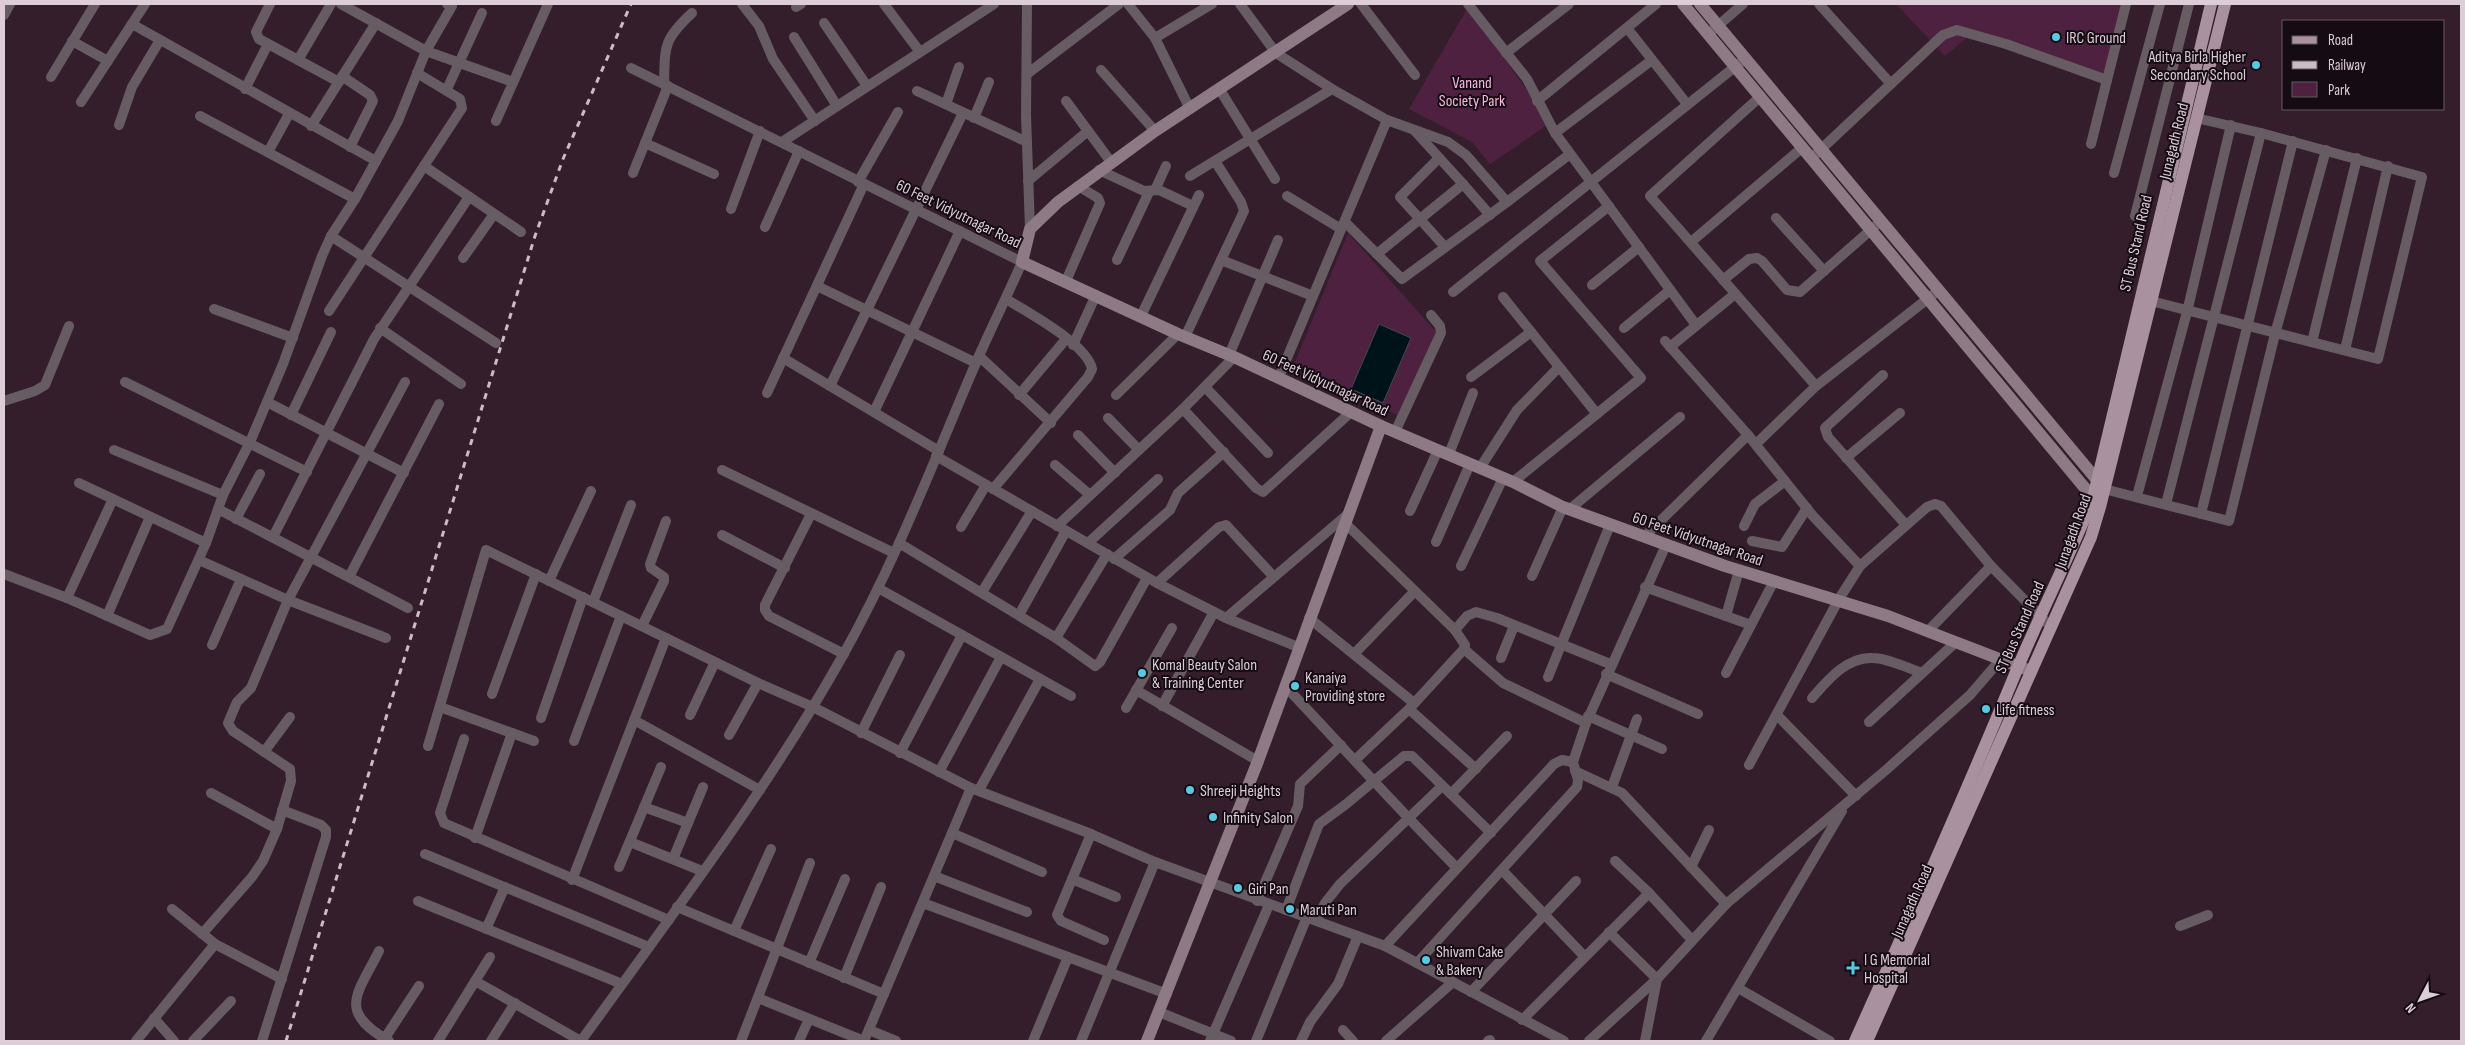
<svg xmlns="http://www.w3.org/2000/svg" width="2465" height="1045" viewBox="0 0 2465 1045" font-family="'Sofia Sans Condensed',sans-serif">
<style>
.green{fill:#4d213f}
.water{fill:#001318;stroke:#424b51}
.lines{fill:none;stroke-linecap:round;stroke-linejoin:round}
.street{stroke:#685c63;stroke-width:10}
.secondary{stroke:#8d7a85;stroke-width:12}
.primary{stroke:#a991a0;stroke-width:12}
.rail{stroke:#cbbbc5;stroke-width:3;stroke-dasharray:6 6;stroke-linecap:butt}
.poi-dot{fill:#57c9e2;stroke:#150b12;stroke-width:2}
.labels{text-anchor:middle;stroke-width:4;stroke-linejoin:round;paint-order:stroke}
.poi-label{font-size:16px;fill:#dccdd6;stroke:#150b12;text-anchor:start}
.park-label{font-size:16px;fill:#f7b8e0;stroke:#150b12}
.street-label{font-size:16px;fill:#dccdd6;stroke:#150b12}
</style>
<rect width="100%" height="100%" fill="#341e2c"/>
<g class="green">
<polygon points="1896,4 2129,4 2110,77 1975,31 1945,56"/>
<polygon points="1468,7 1550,123 1490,164 1472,142 1409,109"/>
<polygon points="1348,233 1438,334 1402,417 1293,367"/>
</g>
<polygon class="water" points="1379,324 1411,338 1383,403 1351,389"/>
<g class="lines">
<g class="street">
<polyline points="270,4 256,32 259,39 339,82"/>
<polyline points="447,4 452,6 426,51 513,82"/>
<polyline points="742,4 759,26 773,59 815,121"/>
<polyline points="884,4 920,52"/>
<polyline points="1027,4 1026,115 1030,229"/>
<polyline points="1128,4 1155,38 1190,109"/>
<polyline points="1240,4 1276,53 1332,89 1387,120 1448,142 1466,155 1507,202 1570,154"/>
<polyline points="1361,4 1415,75"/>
<polyline points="1468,4 1527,79 1555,133 1696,325"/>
<polyline points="1819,4 1891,84"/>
<polyline points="796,7 801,4"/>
<polyline points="4,15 10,4"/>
<polyline points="824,23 867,86"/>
<polyline points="132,24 376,161"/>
<polyline points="1627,28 1687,104"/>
<polyline points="1713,30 1743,4"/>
<polyline points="794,37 837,106"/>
<polyline points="1155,38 1212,4"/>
<polyline points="72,41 108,61"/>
<polyline points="1506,53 1569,4"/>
<polyline points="298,60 331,4"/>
<polyline points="1101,70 1155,131"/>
<polyline points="1027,74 1119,4"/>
<polyline points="342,76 370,95 373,101 350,147"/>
<polyline points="51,77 95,4"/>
<path d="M664 84C665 46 663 40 692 13"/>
<polyline points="245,89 268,44"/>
<polyline points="447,89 482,13"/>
<polyline points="1220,90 1275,179"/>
<polyline points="917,91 1027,142"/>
<polyline points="1761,96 1650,196 1816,386"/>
<polyline points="1066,101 1111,162"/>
<polyline points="1537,101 1656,4"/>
<polyline points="81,102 145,4"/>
<polyline points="946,104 959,67"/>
<polyline points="200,116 355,199"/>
<polyline points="974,118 989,82"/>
<polyline points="496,121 548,4"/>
<polyline points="119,125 132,87 160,40"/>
<polyline points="311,126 376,23"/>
<polyline points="1555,133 1652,60"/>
<polyline points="782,142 994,4"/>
<polyline points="645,143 714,174"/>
<polyline points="2091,144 2126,4"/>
<polyline points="268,152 289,114"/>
<polyline points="1816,154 1943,35 1957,30 2006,44 2107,80"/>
<polyline points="1439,158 1400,197 1445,247"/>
<polyline points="424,166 521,232"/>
<polyline points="1099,170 1144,191 1159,190 1193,206"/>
<polyline points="633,173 668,86"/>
<polyline points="2114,173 2160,4"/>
<polyline points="1190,176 1332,89"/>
<polyline points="1028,181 1088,131"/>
<polyline points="858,182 898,112"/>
<polyline points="1463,184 1490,215"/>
<polyline points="1155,190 1166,166"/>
<polyline points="1287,196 1341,229"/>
<polyline points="731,209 760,131"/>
<polyline points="2135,216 2189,4"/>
<polyline points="1776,218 1824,271"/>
<polyline points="1345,222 1402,279 1507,202"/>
<polyline points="765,227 799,151"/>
<polyline points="331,236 496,343"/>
<polyline points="1691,242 1803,147"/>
<polyline points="1377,254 1463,184 1414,130"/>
<polyline points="463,258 494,214"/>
<polyline points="1117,260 1149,192"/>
<polyline points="1221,260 1313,296"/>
<polyline points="1723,280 1749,259 1757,258 1762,261 1787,290 1800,292 1881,221"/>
<polyline points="1066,281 1100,203 1098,198 1078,186"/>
<polyline points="1592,285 1639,247"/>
<polyline points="817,286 976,363"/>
<polyline points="1453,292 1741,62"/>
<polyline points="1503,297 1597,414"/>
<polyline points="2151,301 2378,359 2422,177 2261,133 2196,118"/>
<polyline points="214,309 293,338"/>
<polyline points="329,311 462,108 460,99 417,73"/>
<polyline points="1141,316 1199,195"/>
<polyline points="380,328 461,384"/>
<polyline points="1624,328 1670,290"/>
<polyline points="1185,337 1244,211 1241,202 1215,161"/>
<polyline points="1665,341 1748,435 1813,516 1860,566"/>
<polyline points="2312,342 2357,158"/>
<polyline points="1073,345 1096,295"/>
<polyline points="1670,347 1735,294"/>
<polyline points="2345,350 2388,166"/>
<polyline points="1229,355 1278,240"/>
<polyline points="979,356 1051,423"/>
<polyline points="783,358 939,451"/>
<polyline points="1883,375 1825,428 1828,437 1906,525"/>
<polyline points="1279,377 1387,120"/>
<polyline points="1471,377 1531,332"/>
<polyline points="125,382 307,472"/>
<polyline points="830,386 963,113"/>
<polyline points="1205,387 1268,453"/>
<polyline points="767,393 864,184"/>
<polyline points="1019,395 1066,339"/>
<polyline points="1116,395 1178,334"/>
<polyline points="4,401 35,391 45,385 69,326"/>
<polyline points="267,402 404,473"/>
<polyline points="1183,409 1256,488 1263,492 1351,412"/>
<polyline points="874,412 960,231"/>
<polyline points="291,415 331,332"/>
<polyline points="1108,418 1139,450"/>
<polyline points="1395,432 1441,333 1440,326 1431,315"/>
<polyline points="1078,435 1115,473"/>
<polyline points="1756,444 1816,386 1939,290"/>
<polyline points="114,450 223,495"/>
<polyline points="1449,454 1473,393"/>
<polyline points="936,456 1157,583 1226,618 1298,647"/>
<polyline points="1846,458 1900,413"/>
<polyline points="1055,465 1090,495"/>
<polyline points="1480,468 1517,410 1559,367"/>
<polyline points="722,470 894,553"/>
<polyline points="1513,482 1641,378 1540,261 1609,206"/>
<polyline points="79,483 206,543"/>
<path d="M993 489 1088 377 1092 369C1087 344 1027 312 1006 299"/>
<polyline points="2104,489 2229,521 2275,334 2326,150"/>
<polyline points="2137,496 2187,312 2231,125"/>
<polyline points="2166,504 2261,133"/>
<polyline points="218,509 408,608"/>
<polyline points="1570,509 1680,417"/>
<polyline points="1410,511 1438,450"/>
<polyline points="811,514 765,605 765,610 769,616 844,654"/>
<polyline points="2201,514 2293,141"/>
<polyline points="236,519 260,474"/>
<polyline points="1345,523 1455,630 1465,645 1464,649 1409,709 1355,760"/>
<polyline points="1057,526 1183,409 1234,357"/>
<polyline points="1744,526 1755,504 1785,481"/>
<polyline points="961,527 986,485"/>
<polyline points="722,535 785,568"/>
<polyline points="273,537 374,339 469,197"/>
<polyline points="1644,537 1748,435"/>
<polyline points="1752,541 1782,547 1807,508"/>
<polyline points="1436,542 1470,464"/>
<polyline points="899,543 1056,638 1095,666 1100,662 1147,578"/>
<polyline points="1088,543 1158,479"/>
<polyline points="1114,559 1170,510 1178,493 1224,452"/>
<polyline points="199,560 288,600 251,688 237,702 228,723 233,731 290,769 291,781 277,829 263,861 252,877 202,934"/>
<polyline points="1461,566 1503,478"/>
<polyline points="4,574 67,598 150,635 167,629 206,543 223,495 250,442 283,364 322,256 331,236 355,199 398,121 426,51 341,4"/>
<polyline points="1532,576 1563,507"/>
<polyline points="349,577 439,404"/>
<polyline points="549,581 591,491"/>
<polyline points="1157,583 1219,527 1226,525 1273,576"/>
<polyline points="1645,587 1751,625"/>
<polyline points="878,588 1071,696"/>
<polyline points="982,592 1032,511"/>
<polyline points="67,598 113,499"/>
<polyline points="593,602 631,505"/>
<polyline points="1019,615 1066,531"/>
<polyline points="107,616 150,517"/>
<polyline points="1726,616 1739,570"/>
<polyline points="1226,618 1348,514"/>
<polyline points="1309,618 1414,703"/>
<polyline points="642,626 664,581 664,577 651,568 650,564 666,521"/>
<polyline points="1455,630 1467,616 1476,612 1497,618 1610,664"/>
<polyline points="1928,631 1991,566"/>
<polyline points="386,638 288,600 405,382"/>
<polyline points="1056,638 1107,554"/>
<polyline points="212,645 241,579"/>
<polyline points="1464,649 1503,683 1586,723"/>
<polyline points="1354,654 1414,592"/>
<polyline points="1501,658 1514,626"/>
<polyline points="1726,673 1774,581"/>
<polyline points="1606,674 1698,714"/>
<polyline points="1548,677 1610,525"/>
<path d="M1285 686C1343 747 1398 809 1457 868"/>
<polyline points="1136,690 1258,761"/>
<polyline points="492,694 536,574"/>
<path d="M1812 698C1827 681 1846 657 1872 658 1888 658 1907 668 1922 673"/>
<polyline points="1162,706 1214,612"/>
<polyline points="440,707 534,741"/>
<polyline points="1126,708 1172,628"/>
<polyline points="1409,709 1476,769"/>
<polyline points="690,715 715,662"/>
<polyline points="1777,715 1856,796"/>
<polyline points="1588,716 1662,749"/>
<polyline points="541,718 583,597"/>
<polyline points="634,720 760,790"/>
<polyline points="1869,722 1956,642"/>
<polyline points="861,733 900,655"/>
<polyline points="729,735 758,683"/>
<polyline points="464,739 440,813 444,823 669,920"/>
<polyline points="574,741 621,616"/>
<polyline points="428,746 486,550 758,683 813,707 971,788 1091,834 1155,862 1385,946 1564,1041"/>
<polyline points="264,752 290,717"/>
<polyline points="900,753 962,635"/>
<polyline points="1749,765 1839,599 1860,566 1927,507 1935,504 1941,506 1991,566 2051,627"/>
<polyline points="1575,771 1622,793 1726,904"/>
<polyline points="939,772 1001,657"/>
<polyline points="1612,787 1637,719"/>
<polyline points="979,790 1040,679"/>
<polyline points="211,793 277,829"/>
<polyline points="1451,794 1507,736"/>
<polyline points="644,807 688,823"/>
<polyline points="952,833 1042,872"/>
<polyline points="1091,834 1057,915 1061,921 1104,940"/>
<polyline points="475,838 512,733"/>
<polyline points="630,842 702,871"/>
<polyline points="425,854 649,947"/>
<polyline points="673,859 703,787"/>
<polyline points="1615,861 1649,893 1692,940"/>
<polyline points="619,867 661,767"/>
<polyline points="1691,867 1709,830"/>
<polyline points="1502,870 1584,956"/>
<polyline points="934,876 1027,912"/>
<polyline points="1072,879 1116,897"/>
<polyline points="572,880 666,638"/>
<polyline points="418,901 622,984"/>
<polyline points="1257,901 1298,806 1300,784 1341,745"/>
<polyline points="923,903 1167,994"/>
<polyline points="677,907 884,994"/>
<polyline points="172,909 215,944 282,979"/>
<polyline points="1286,910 1319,824 1345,805 1404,756 1412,756 1491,833"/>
<polyline points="1316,920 1325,903 1340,884 1442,786"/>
<polyline points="2180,926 2208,915"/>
<polyline points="486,929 505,887"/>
<polyline points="734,931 771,849"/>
<polyline points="1609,932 1657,979 1645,1041"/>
<polyline points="1385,946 1554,764 1562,760 1573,762"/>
<path d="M379 951C357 995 337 1011 389 1041"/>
<polyline points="809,963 845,879"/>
<polyline points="1417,963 1577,787 1578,780 1573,762 1586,723 1666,545"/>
<polyline points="844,978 881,887"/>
<polyline points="475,981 581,1041"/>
<polyline points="1738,988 1830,1041"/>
<polyline points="1471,992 1576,881"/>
<polyline points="758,998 864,1041"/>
<polyline points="1159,1012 1231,1041"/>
<polyline points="154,1018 174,1041"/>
<polyline points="1522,1020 1649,893"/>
<polyline points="869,1030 896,1041"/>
<polyline points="1343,1030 1353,1041"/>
<polyline points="136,1041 215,944"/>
<polyline points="193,1041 231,1001"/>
<polyline points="262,1041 326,837 326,830 321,825 282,810"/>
<polyline points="383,1041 419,986"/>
<polyline points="438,1041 490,957"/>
<polyline points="491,1041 515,1003"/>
<path d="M581 1041C671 916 766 792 842 657 895 563 933 463 975 365 990 330 1007 297 1022 262L631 68"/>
<polyline points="741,1041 810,863"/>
<polyline points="799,1041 809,1019"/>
<polyline points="864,1041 971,788"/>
<polyline points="1033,1041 1068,957"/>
<polyline points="1081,1041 1155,862"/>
<polyline points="1210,1041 1269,905"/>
<polyline points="1256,1041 1307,917"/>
<polyline points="1301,1041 1310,1022 1338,984 1358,936"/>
<polyline points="1386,1041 1453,982"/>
<polyline points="1488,1041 1490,1040"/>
<polyline points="1589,1041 1657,979 1726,904 1886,770 1970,695 2001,659"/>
<polyline points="1706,1041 1842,811"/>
</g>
<g class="secondary">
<polyline points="1348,4 1155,131 1058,202 1030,229 1022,262 1178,334 1234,357 1381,426 1513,482 1563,507 1725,566 1888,616 2028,670"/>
<polyline points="1683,4 2099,505"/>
<polyline points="1700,4 2102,486"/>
<polyline points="1147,1041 1258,761 1381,426"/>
</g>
<g class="primary">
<path d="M1855 1041C1911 917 1966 793 2018 667 2042 610 2070 555 2093 498L2211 4"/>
<polyline points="1867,1041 2091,537 2100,507 2225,4"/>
</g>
<polyline class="rail" points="286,1041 535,236 563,159 631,4"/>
</g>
<g class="poi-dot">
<circle cx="2056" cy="37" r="5"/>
<circle cx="2256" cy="65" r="5"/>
<circle cx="1142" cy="673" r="5"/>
<circle cx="1295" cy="686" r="5"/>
<circle cx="1986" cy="709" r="5"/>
<circle cx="1190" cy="790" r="5"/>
<circle cx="1213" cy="817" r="5"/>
<circle cx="1238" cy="888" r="5"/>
<circle cx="1290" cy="909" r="5"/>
<circle cx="1426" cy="960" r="5"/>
<path d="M1850.5 960.5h5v5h5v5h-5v5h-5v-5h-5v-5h5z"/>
</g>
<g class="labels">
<g class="poi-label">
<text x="2066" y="43">IRC Ground</text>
<text x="2246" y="62" text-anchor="end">Aditya Birla Higher<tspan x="2246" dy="18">Secondary School</tspan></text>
<text x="1152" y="670">Komal Beauty Salon<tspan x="1152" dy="18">&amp; Training Center</tspan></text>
<text x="1305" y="683">Kanaiya<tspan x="1305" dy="18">Providing store</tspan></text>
<text x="1996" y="715">Life fitness</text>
<text x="1200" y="796">Shreeji Heights</text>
<text x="1223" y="823">Infinity Salon</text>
<text x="1248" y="894">Giri Pan</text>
<text x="1300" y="915">Maruti Pan</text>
<text x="1436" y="957">Shivam Cake<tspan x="1436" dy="18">&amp; Bakery</tspan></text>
<text x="1864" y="965">I G Memorial<tspan x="1864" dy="18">Hospital</tspan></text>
</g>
<g class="park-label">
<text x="1472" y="88">Vanand<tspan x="1472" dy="18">Society Park</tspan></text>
</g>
<g class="street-label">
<text transform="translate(2173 141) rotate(-76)" y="6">Junagadh Road</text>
<text transform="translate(959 213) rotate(26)" y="6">60 Feet Vidyutnagar Road</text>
<text transform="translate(2135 243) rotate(-77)" y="6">ST Bus Stand Road</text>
<text transform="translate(1326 382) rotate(25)" y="6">60 Feet Vidyutnagar Road</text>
<text transform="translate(2072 531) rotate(-70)" y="6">Junagadh Road</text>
<text transform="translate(1698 538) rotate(19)" y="6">60 Feet Vidyutnagar Road</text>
<text transform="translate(2019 627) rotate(-66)" y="6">ST Bus Stand Road</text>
<text transform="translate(1911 901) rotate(-66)" y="6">Junagadh Road</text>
</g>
</g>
<rect width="2465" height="1045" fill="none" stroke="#dccdd6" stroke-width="10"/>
<rect x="2282" y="20" width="162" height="90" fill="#150b12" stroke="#655960"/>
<rect x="2292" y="36" width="25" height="8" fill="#a991a0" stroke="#655960"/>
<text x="2328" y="45" font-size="15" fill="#dccdd6">Road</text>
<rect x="2292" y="61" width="25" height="8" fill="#cbbbc5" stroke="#655960"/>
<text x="2328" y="70" font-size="15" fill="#dccdd6">Railway</text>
<rect x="2292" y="82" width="25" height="15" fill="#4d213f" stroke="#655960"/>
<text x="2328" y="95" font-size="15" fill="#dccdd6">Park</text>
<g transform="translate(2420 1000) rotate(229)" stroke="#150b12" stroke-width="4" paint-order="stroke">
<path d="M0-4L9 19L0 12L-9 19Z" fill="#dccdd6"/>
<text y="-8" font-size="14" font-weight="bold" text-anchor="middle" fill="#dccdd6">N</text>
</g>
</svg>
